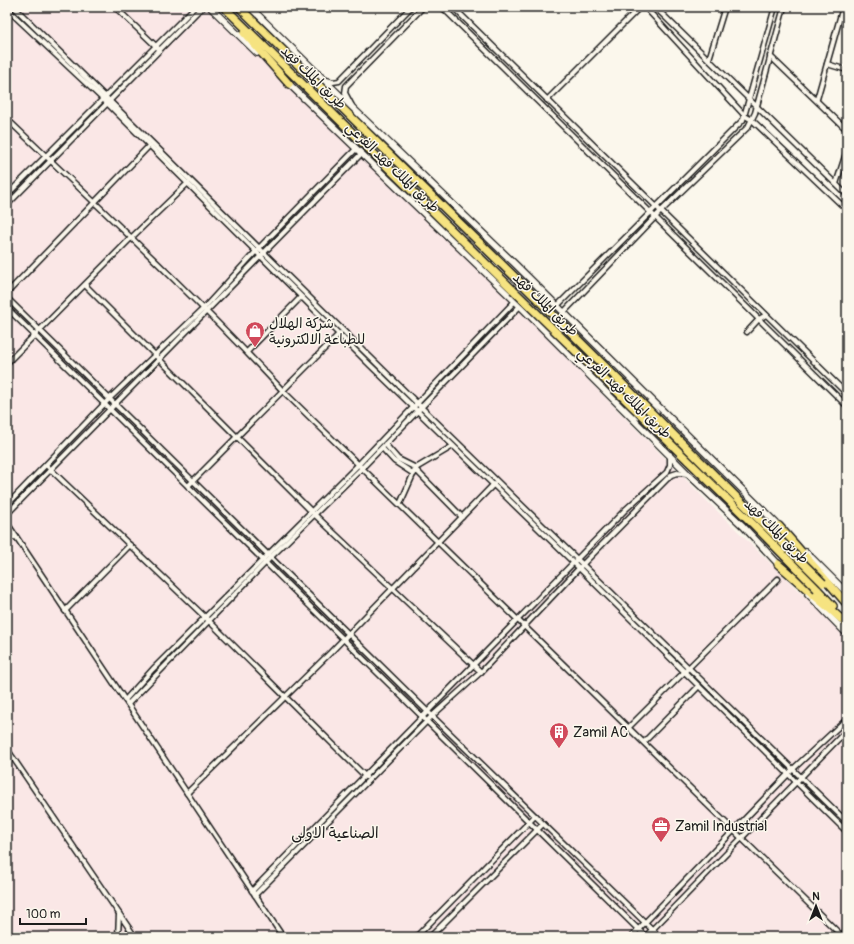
<svg xmlns="http://www.w3.org/2000/svg" width="854" height="944" viewBox="0 0 854 944" font-family="Pangolin,'Playpen Sans Arabic',sans-serif">
<style>
.built{fill:#fae7e6}
.lines{fill:none;stroke-linecap:round;stroke-linejoin:round}
.street-casing{stroke:#1c1c1c;stroke-width:7}
.secondary-casing{stroke:#1c1c1c;stroke-width:8}
.highway-casing{stroke:#1c1c1c;stroke-width:10}
.street{stroke:#fbf7ec;stroke-width:4}
.secondary{stroke:#fbf7ec;stroke-width:5.5}
.highway{stroke:#f6e381;stroke-width:7}
.highway-bridge-casing{stroke:#1c1c1c;stroke-width:10;stroke-linecap:butt}
.highway-bridge{stroke:#f6e381;stroke-width:7}
.labels{text-anchor:middle;stroke-width:3;stroke-linejoin:round;paint-order:stroke}
.street-label{font-size:14px;fill:#1c1c1c;stroke:#fbf7ec}
.poi-label{font-size:14px;fill:#1c1c1c;stroke:#fbf7ec;text-anchor:start}
.neighbourhood-label{font-size:15px;fill:#1c1c1c;stroke:#fbf7ec}
</style>
<rect width="100%" height="100%" fill="#fbf7ec"/>
<filter id="ink" filterUnits="userSpaceOnUse"><feTurbulence type="fractalNoise" baseFrequency=".025" numOctaves="2"/><feDisplacementMap in="SourceGraphic" scale="8" xChannelSelector="R" yChannelSelector="G"/><feConvolveMatrix kernelMatrix="1 2 1 2 8 2 1 2 1" color-interpolation-filters="sRGB"/></filter>
<g filter="url(#ink)">
<polygon class="built" points="7,7 209,7 522,313 709,503 847,638 847,937 7,937"/>
<g class="lines">
<defs>
<g id="street">
<polyline points="14,7 421,407 847,822"/>
<polyline points="115,7 160,50"/>
<polyline points="442,7 847,406"/>
<polyline points="453,7 847,394"/>
<polyline points="645,7 745,116 752,120 847,210"/>
<polyline points="655,7 847,195"/>
<polyline points="7,9 107,103 370,365 574,563 847,832"/>
<polyline points="770,56 847,130"/>
<polyline points="709,59 725,7"/>
<polyline points="827,64 847,70"/>
<polyline points="324,79 333,82 339,81 411,7"/>
<polyline points="817,99 843,7"/>
<polyline points="547,100 640,7"/>
<polyline points="352,106 345,93 346,86 423,7"/>
<path d="M7 119C100 208 195 296 283 391L843 937"/>
<polyline points="836,184 847,150"/>
<polyline points="7,195 195,7"/>
<polyline points="7,205 198,11 204,7"/>
<polyline points="85,285 315,515 481,672"/>
<polyline points="7,293 149,146"/>
<polyline points="7,298 428,712 660,937"/>
<polyline points="557,306 743,120 775,7"/>
<polyline points="7,308 646,937"/>
<polyline points="563,313 660,212 748,127 755,113 784,7"/>
<polyline points="747,332 759,319 766,315"/>
<polyline points="247,352 301,297"/>
<polyline points="7,363 131,238 188,183"/>
<polyline points="385,444 398,459 416,468"/>
<polyline points="382,448 394,461 414,474"/>
<polyline points="46,465 206,618 366,777"/>
<polyline points="416,470 462,517"/>
<polyline points="188,486 340,333"/>
<polyline points="400,504 416,468 453,446"/>
<polyline points="7,505 110,398 203,309 260,247 356,149"/>
<polyline points="7,514 361,154"/>
<polyline points="7,523 283,937"/>
<polyline points="7,538 16,537"/>
<polyline points="65,611 130,545"/>
<polyline points="125,700 153,669 359,464 515,301"/>
<polyline points="128,704 270,558 362,468 520,306"/>
<polyline points="629,727 778,579"/>
<polyline points="644,742 699,686"/>
<polyline points="7,749 135,937"/>
<polyline points="187,793 330,653 494,484"/>
<polyline points="252,891 626,509 667,472 670,465 670,454"/>
<polyline points="255,895 432,716 481,672 583,564 671,475 677,473 688,474"/>
<polyline points="118,937 119,914"/>
<polyline points="416,937 535,816"/>
<polyline points="430,937 543,824"/>
<polyline points="631,937 793,769 847,719"/>
<polyline points="645,937 847,730"/>
<polyline points="840,937 847,930"/>
</g>
<g id="secondary">
<polyline points="210,7 257,53"/>
<polyline points="250,7 356,111 515,264 781,528"/>
<polyline points="286,81 520,306 688,474 743,526 781,567"/>
<path d="M627 408C635 415 645 424 655 417L656 412 649 403"/>
<polyline points="806,552 847,593"/>
<polyline points="808,594 847,634"/>
</g>
<g id="highway">
<polyline points="224,7 513,290"/>
<polyline points="239,7 522,284"/>
<polyline points="244,33 289,84"/>
<polyline points="779,526 847,604"/>
<polyline points="778,564 847,624"/>
<polyline points="817,589 833,606"/>
</g>
</defs>
<use href="#street" class="street-casing"/>
<use href="#secondary" class="secondary-casing"/>
<use href="#highway" class="highway-casing"/>
<use href="#street" class="street"/>
<use href="#secondary" class="secondary"/>
<use href="#highway" class="highway"/>
<defs>
<g id="highway-bridge">
<polyline points="522,284 823,583"/>
<polyline points="513,290 754,525 817,589"/>
</g>
</defs>
<use href="#highway-bridge" class="highway-bridge-casing"/>
<use href="#highway-bridge" class="highway-bridge"/>
</g>
</g>
<defs>
<symbol id="shop-pin" viewBox="-11 -11 22 30"><path d="M0 17L-7.5 6A9.5 9.5 0 1 1 7.5 6Z" fill="#d1495b" stroke="#fbf7ec"/><path d="M-5-2.5h2.3a2.7 3.5 0 0 1 5.4 0H5L5.5 6h-11ZM-1.5-2.5h3a1.5 2.3 0 0 0-3 0Z" fill="#fff"/></symbol>
<symbol id="building-pin" viewBox="-11 -11 22 30"><path d="M0 17L-7.5 6A9.5 9.5 0 1 1 7.5 6Z" fill="#d1495b" stroke="#fbf7ec"/><path d="M-4-6H4V6H1V3H-1V6H-4ZM-2.5-4.3h1.7v1.8h-1.7ZM.8-4.3h1.7v1.8H.8ZM-2.5-1h1.7V.8h-1.7ZM.8-1h1.7V.8H.8Z" fill="#fff"/></symbol>
<symbol id="office-pin" viewBox="-11 -11 22 30"><path d="M0 17L-7.5 6A9.5 9.5 0 1 1 7.5 6Z" fill="#d1495b" stroke="#fbf7ec"/><path d="M-6-3h4V-5.5h4V-3h4V5H-6ZM-1-4.5V-3h2v-1.5ZM-6 0V1H6V0Z" fill="#fff"/></symbol>
</defs>
<g fill-rule="evenodd">
<use href="#shop-pin" x="244" y="320" width="22" height="30"/>
<use href="#building-pin" x="548" y="721" width="22" height="30"/>
<use href="#office-pin" x="650" y="815" width="22" height="30"/>
</g>
<g class="labels">
<g class="street-label">
<text transform="translate(314 77) rotate(44)" y="5">طريق الملك فهد</text>
<text transform="translate(393 167) rotate(44)" y="5">طريق الملك فهد الفرعي</text>
<text transform="translate(546 304) rotate(44)" y="5">طريق الملك فهد</text>
<text transform="translate(625 393) rotate(44)" y="5">طريق الملك فهد الفرعي</text>
<text transform="translate(777 531) rotate(45)" y="5">طريق الملك فهد</text>
</g>
<g class="poi-label">
<text x="269" y="328">شركة الهلال<tspan x="269" dy="16">للطباعة الالكترونية</tspan></text>
<text x="573" y="737">Zamil AC</text>
<text x="675" y="831">Zamil Industrial</text>
</g>
<g class="neighbourhood-label">
<text x="335" y="838">الصناعية الاولى</text>
</g>
</g>
<rect width="854" height="944" fill="none" stroke="#fbf7ec" stroke-width="24"/>
<rect x="12" y="12" width="830" height="920" fill="none" stroke="#1c1c1c" stroke-width="1.5" filter="url(#ink)"/>
<g transform="translate(816 906)" stroke="#fbf7ec" stroke-width="3" paint-order="stroke">
<path d="M0-3L7 15L0 10L-7 15Z" fill="#1c1c1c"/>
<text y="-6" font-size="11" font-weight="bold" text-anchor="middle" fill="#1c1c1c">N</text>
</g>
<path d="M20 918v6h66v-6" fill="none" stroke="#1c1c1c" stroke-width="2"/>
<text x="26" y="918" font-size="12" fill="#1c1c1c" stroke="#fbf7ec" stroke-width="3" paint-order="stroke">100 m</text>
</svg>
